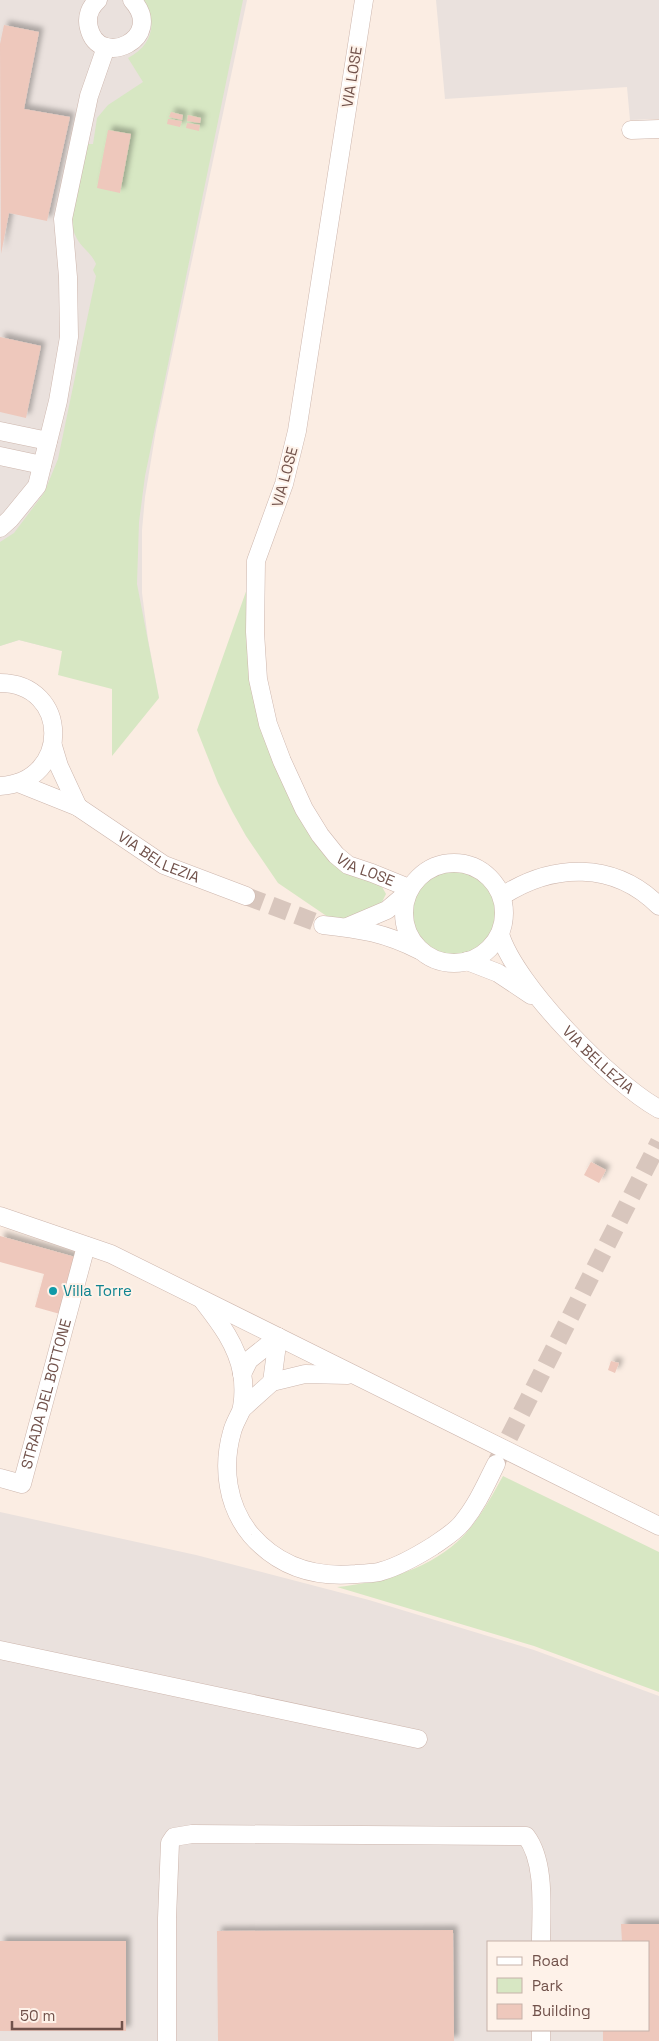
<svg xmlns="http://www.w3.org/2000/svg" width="659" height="2041" viewBox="0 0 659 2041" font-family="'Space Grotesk',sans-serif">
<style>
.industrial{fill:#eae1dd;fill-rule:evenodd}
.green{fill:#d7e7c3}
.building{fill:#eec8bc;filter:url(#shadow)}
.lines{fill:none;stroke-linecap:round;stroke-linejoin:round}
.minor-tunnel{stroke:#d8c6bd;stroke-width:18;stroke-dasharray:18 9;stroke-linecap:butt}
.minor-casing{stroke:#cdb6ad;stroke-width:19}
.minor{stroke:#fff;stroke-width:18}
.culture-dot{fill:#0f9aa8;stroke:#fef2e9;stroke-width:2}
.labels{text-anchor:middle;stroke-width:4;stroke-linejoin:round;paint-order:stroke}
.street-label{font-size:15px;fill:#71524b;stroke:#fef2e9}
.culture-label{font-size:15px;fill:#0d838f;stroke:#fef2e9;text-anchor:start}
</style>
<defs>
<filter id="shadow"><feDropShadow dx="4.5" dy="-4.5" stdDeviation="2.5" flood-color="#0004"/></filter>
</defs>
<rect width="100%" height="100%" fill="#fbede3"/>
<g class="industrial">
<polygon points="0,0 247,0 156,430 145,497 142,530 142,593 148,639 159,698 62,651 19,640 0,646"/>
<polygon points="436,0 659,0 659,119 630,120 627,87 445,99"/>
<path d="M0 1512 196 1555 369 1600 534 1650 659 1696V2041H0ZM488 1942H648V2030H488Z"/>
</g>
<g class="green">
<path d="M144 0H243L145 476 139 522 137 584 159 698 112 756V689L58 675 62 651 19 640 0 646V542L14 533 44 493 58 459 96 276 93 270 96 264C91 251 77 246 73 229 68 205 83 167 88 144H93L97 118 108 105 143 82 128 58C152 46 158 23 144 0Z"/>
<polygon points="249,583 249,633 299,811 381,885 386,894 378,910 360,920 328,917 278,883 246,836 232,811 218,783 197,730"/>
<circle cx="454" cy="913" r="50"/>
<path d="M503 1476 659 1552V1692L534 1646 337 1587C378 1583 425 1571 457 1542 477 1524 490 1499 503 1476Z"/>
</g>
<g class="building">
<polygon points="4,25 39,32 24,109 70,117 47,221 9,213 1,254 0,44"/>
<polygon points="171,112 183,115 182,120 169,117"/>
<polygon points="188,115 201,118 200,123 187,121"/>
<polygon points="168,119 182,121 180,127 167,124"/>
<polygon points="187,123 200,125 199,131 186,128"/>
<polygon points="108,130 131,134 120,193 97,188"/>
<polygon points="0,337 41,346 26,418 0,412"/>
<polygon points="591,1162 606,1170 599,1183 584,1175"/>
<polygon points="0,1236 75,1257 60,1314 35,1307 44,1274 0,1262"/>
<polygon points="611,1361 619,1363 615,1373 608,1370"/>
<polygon points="621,1924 659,1924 659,2041 603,2041 603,2030 648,2030 648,1942 622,1942"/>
<polygon points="453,1930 454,2041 218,2041 217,1931"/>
<rect x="0" y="1941" width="126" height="90"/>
</g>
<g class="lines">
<g class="minor-tunnel">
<polyline points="246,896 323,925"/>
<polyline points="497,1461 659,1142"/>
</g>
<defs>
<g id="minor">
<path d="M98 0C90 7 86 17 89 28 99 70 167 38 132 0"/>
<path id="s1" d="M364 0 297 431 284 484 256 561 255 632 258 679 268 724 282 761 304 809 320 835 336 855 348 865 372 873 409 888"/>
<polyline points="631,130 659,129"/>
<polyline points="0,431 48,441"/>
<polyline points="0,456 42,465"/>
<polyline points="0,528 10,519 37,486 58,401 69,337 68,277 63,219 89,96 106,47"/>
<path d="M0 683C70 683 72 782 0 786"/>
<polyline points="53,746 59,766 78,807"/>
<path id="s2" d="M18 783 78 807 164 865 246 896"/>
<circle cx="454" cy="913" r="50"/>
<path d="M502 896C553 863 614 861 659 906"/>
<path d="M323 925C361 929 385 933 419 950"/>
<polyline points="347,927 387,910 407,893"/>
<path id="s3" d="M500 934C515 985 612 1083 659 1109"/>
<polyline points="467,961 498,973 531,995"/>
<polyline points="0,1216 111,1254 659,1526"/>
<path d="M203 1301C220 1323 237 1345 242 1373 244 1383 244 1401 241 1411 238 1418 234 1424 232 1432 222 1467 227 1506 251 1535 279 1567 314 1578 356 1574 364 1573 374 1574 382 1571 400 1566 417 1556 433 1546 443 1539 455 1532 462 1523 477 1505 486 1484 496 1464"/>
<polyline points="242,1374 249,1360 278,1337"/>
<polyline points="272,1382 278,1337"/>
<polyline points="242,1409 272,1382 305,1374 348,1375"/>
<path id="s4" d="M0 1478 22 1484 86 1246"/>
<polyline points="0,1650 418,1739"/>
<path d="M167 2041V1918L170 1843 174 1837 192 1834 526 1836C546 1862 541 1910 541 1942"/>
<polyline points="541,2041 541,2030"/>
</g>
</defs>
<use href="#minor" class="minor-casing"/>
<use href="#minor" class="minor"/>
</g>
<circle class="culture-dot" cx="53" cy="1291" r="5"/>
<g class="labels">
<g class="street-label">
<text transform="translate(352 77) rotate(-81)" y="5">VIA LOSE</text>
<text transform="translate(285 477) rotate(-75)" y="5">VIA LOSE</text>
<text dy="5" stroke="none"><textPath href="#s2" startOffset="160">VIA BELLEZIA</textPath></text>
<text dy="5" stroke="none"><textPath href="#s1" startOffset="919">VIA LOSE</textPath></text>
<text dy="5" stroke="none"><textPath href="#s3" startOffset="161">VIA BELLEZIA</textPath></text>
<text dy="5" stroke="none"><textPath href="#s4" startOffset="116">STRADA DEL BOTTONE</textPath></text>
</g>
<g class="culture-label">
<text x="63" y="1296">Villa Torre</text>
</g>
</g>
<rect x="487" y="1941" width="162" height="90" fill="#fef2e9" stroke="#c6b2aa"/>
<rect x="497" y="1957" width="25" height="8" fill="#ffffff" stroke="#c6b2aa"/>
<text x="532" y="1966" font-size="15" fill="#71524b">Road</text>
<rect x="497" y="1978" width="25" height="15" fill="#d7e7c3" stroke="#c6b2aa"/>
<text x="532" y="1991" font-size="15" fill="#71524b">Park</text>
<rect x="497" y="2004" width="25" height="15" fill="#eec8bc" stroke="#c6b2aa"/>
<text x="532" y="2016" font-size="15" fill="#71524b">Building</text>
<path d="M12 2021v8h110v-8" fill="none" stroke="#71524b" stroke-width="2.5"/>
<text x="20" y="2021" font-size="15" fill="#71524b" stroke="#fef2e9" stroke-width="4" paint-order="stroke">50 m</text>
</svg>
